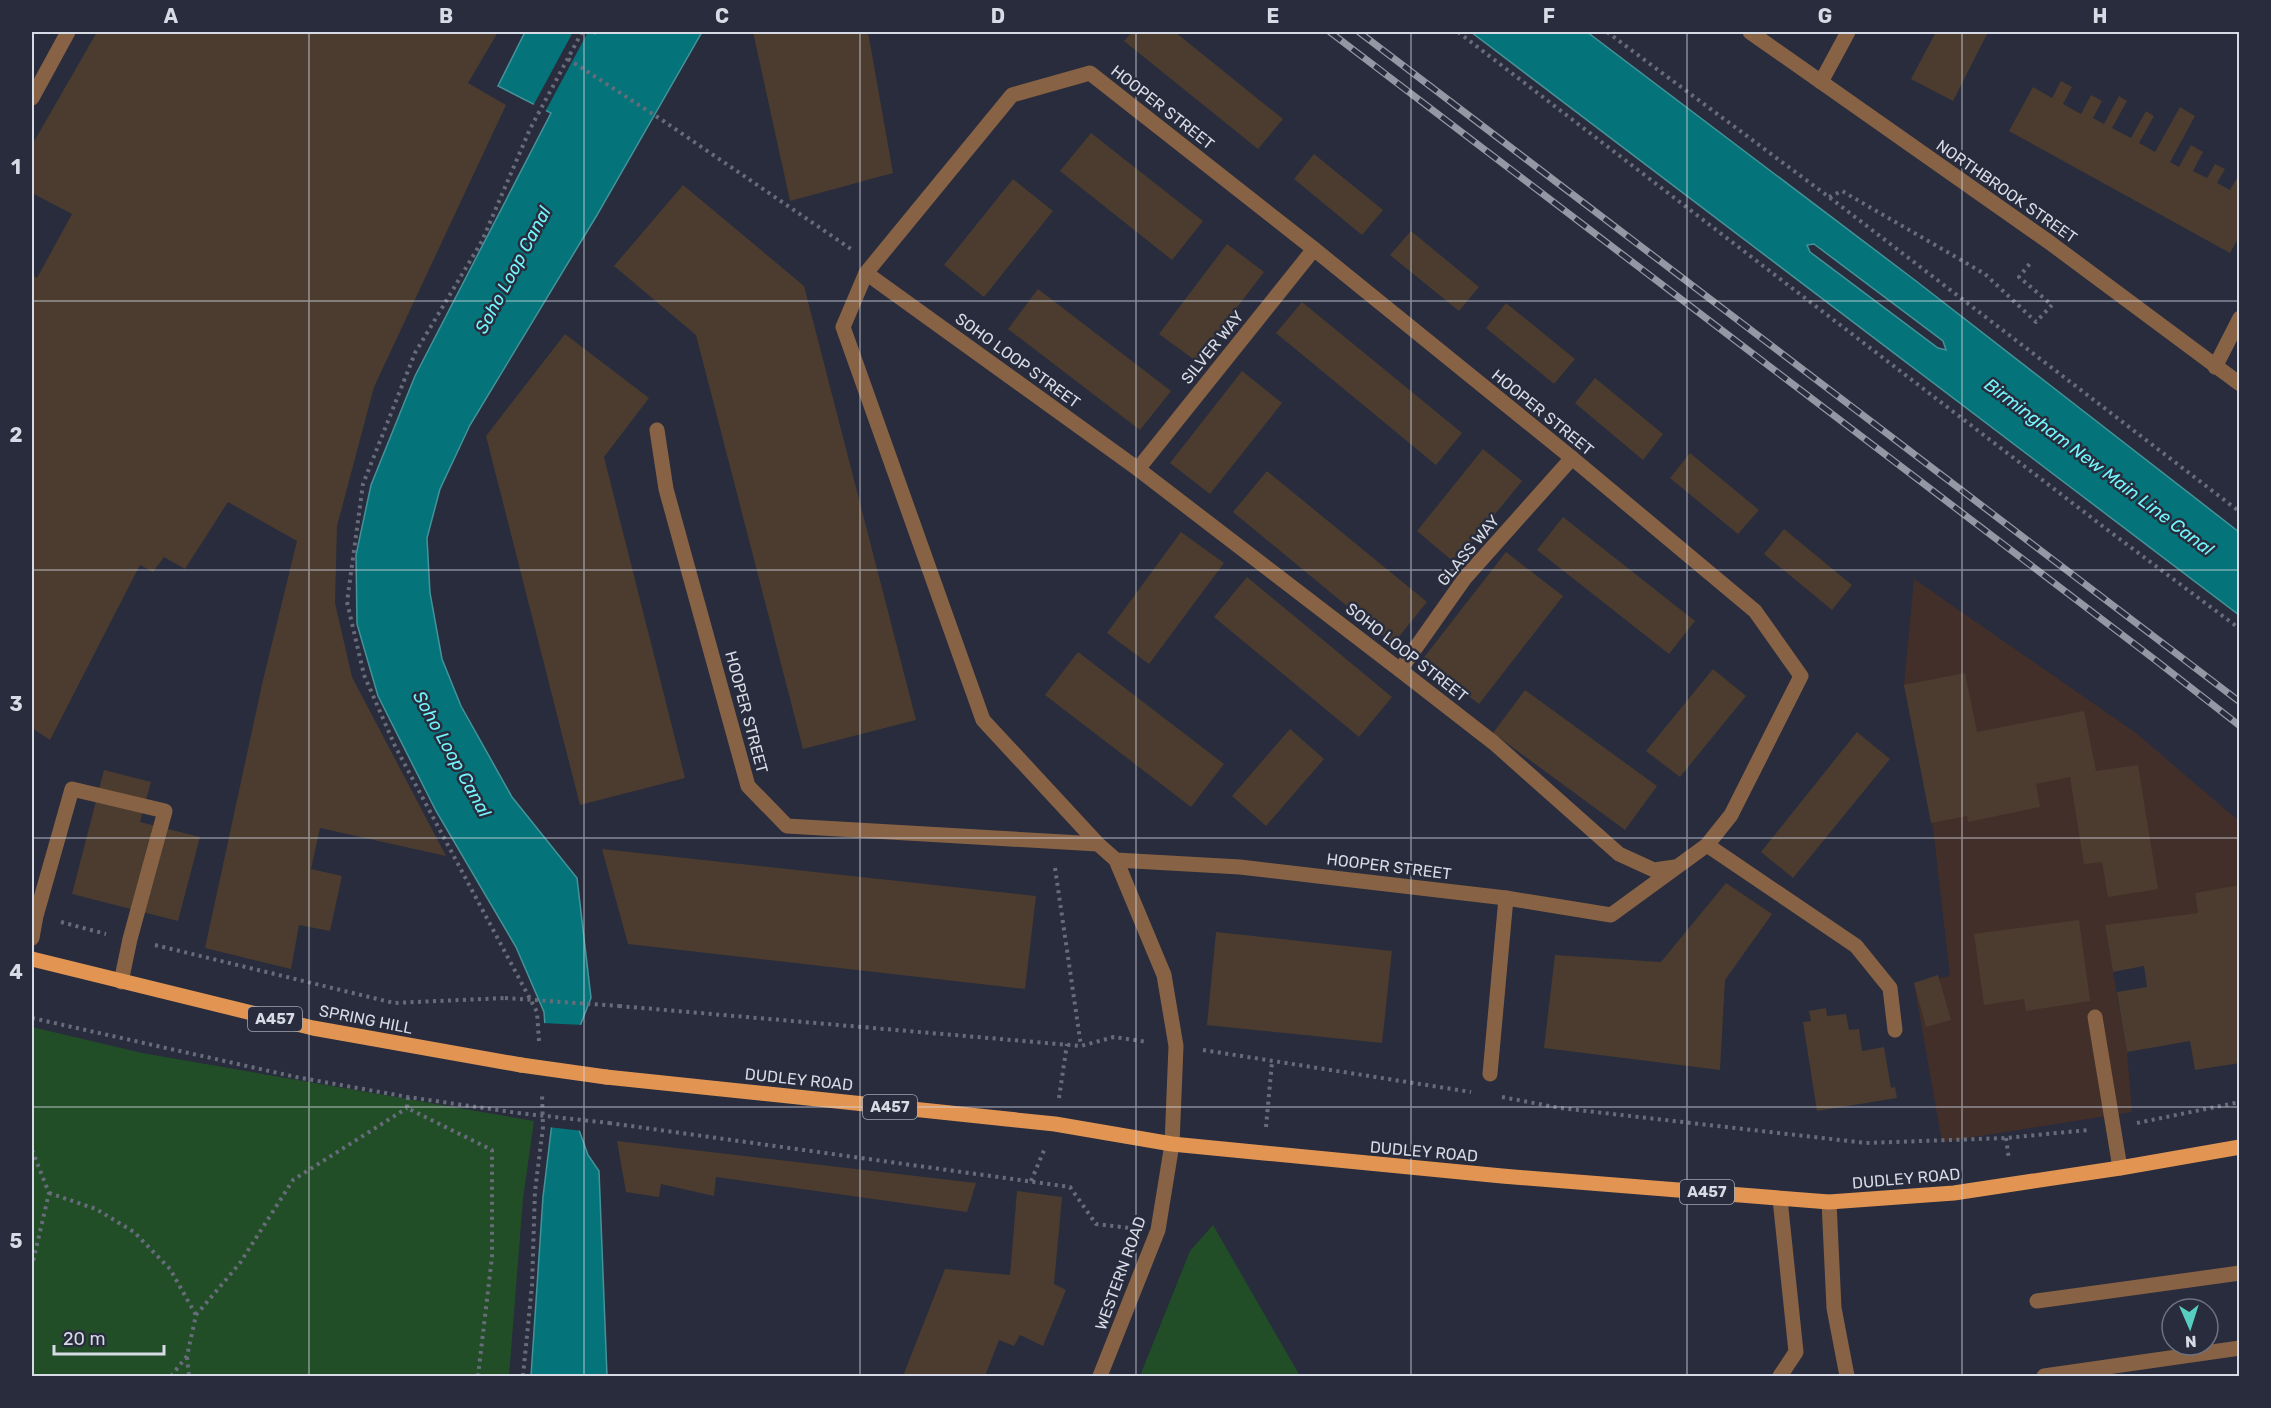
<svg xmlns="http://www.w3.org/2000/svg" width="2271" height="1408" viewBox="0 0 2271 1408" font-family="Rubik,sans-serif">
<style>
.education{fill:#432f2a}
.green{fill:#224e27}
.water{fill:#05747a;stroke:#44939a;stroke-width:1.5;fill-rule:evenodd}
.pier{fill:#282c3c}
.building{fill:#4b3c2f}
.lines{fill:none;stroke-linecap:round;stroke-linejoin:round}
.path{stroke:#686c7a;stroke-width:4;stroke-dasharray:3 4.5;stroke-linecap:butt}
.minor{stroke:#886244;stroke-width:15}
.major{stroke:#e29553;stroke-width:15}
.rail-casing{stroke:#9498a4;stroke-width:7}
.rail{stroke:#282c3c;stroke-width:4.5;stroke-dasharray:14;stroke-linecap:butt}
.path-bridge{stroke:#686c7a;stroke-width:4;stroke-dasharray:3 4.5;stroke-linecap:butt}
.major-bridge{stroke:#e29553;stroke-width:15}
.grid{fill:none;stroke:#d7dbe5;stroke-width:1.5;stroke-opacity:0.55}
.labels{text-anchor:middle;stroke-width:5;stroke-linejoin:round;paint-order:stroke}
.shield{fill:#282c3c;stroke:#a2a6b2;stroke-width:1.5}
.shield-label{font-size:15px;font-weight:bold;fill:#d7dbe5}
.street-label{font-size:16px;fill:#d7dbe5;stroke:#282c3c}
.water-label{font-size:18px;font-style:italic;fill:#72f5fc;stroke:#282c3c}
.neatline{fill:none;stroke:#d7dbe5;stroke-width:2}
.grid-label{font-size:20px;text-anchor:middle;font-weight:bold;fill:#d7dbe5}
</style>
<rect width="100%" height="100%" fill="#282c3c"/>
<polygon class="education" points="1914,579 2136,733 2239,821 2239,888 2195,893 2198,913 2105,926 2127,1052 2132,1112 1942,1142 1914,983 1950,976 1933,828 1904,685"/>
<g class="green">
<polygon points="32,1027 142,1053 534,1121 523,1199 509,1376 32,1376"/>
<polygon points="1213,1225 1300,1376 1140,1376 1190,1251"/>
</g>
<g class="water">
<polygon points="525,32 589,32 595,34 597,32 702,32 597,215 470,425 440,489 427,538 430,593 442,659 461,706 512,797 577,878 591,998 580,1026 579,1130 588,1155 599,1171 607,1376 531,1376 543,1197 552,1123 544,1012 516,947 436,811 378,696 357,624 356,555 371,485 415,376 551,113 498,86"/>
<path d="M1471 32H1587L1916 281 2239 532V615ZM1814 244 1943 341 1946 350 1938 348 1810 252 1807 245Z"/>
</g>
<g class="pier">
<polygon points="573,32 588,32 545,112 533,106"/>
<polygon points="542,1023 583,1025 583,1131 548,1127"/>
</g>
<g class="building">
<polygon points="97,32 498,32 468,83 506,105 374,387 337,526 335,603 352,677 446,856 320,828 311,869 342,876 330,931 299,925 291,969 205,948 263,680 297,541 228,502 185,569 164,557 153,572 140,565 50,740 32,728 32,275 37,278 72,214 32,193 32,145"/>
<polygon points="753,32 868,32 893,173 790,201"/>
<polygon points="1132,32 1175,32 1283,119 1258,149 1124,41"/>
<polygon points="1936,32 1988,32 1953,101 1911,79"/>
<polygon points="2061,81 2072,87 2063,104 2081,114 2091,95 2102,101 2093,118 2104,124 2119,96 2127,101 2112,128 2131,138 2146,111 2154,116 2139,143 2155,152 2180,107 2195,116 2170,162 2179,167 2191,145 2203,152 2193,171 2207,178 2215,164 2225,169 2217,183 2230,190 2237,178 2239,180 2240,235 2230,253 2009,131 2033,87 2052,98"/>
<polygon points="1091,133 1203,221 1172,260 1060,171"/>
<polygon points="1314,154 1383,210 1362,235 1294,179"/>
<polygon points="1013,179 1053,211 984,297 944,265"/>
<polygon points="683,185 804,286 916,720 803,749 696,335 614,266"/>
<polygon points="1411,231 1479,287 1459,311 1390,255"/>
<polygon points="1227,244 1264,272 1196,361 1159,334"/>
<polygon points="1038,289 1171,391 1140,430 1008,329"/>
<polygon points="1302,302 1462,433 1436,465 1276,333"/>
<polygon points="1506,303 1575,359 1554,384 1486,328"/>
<polygon points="565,334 649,398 604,457 685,778 580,805 486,436"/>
<polygon points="1242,371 1282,403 1210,494 1170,463"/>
<polygon points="1595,378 1663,434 1643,460 1575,403"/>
<polygon points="1483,449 1522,481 1455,563 1417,531"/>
<polygon points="1690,453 1759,510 1738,534 1670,478"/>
<polygon points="1267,471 1427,602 1393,644 1233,512"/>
<polygon points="1563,517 1695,621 1669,654 1537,550"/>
<polygon points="1784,529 1852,585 1832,610 1764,554"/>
<polygon points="1181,532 1224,563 1149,664 1107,633"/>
<polygon points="1506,552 1563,596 1479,704 1422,660"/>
<polygon points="1247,577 1392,697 1359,737 1214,617"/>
<polygon points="1078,652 1224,764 1191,807 1045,695"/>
<polygon points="1713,669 1746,696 1680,777 1646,751"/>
<polygon points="1965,673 1977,732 2084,711 2096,771 2138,765 2158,889 2108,897 2102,862 2084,864 2070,777 2036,784 2040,807 1968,822 1967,816 1931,823 1904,685"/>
<polygon points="1525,690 1657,786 1625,830 1493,733"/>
<polygon points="1290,729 1324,759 1266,826 1232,796"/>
<polygon points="1857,732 1890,759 1793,878 1761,852"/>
<polygon points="104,770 151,782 140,822 200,837 178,921 72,894"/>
<polygon points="602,849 1036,896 1025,989 628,944"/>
<polygon points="1726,883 1772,914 1725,980 1720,1070 1544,1048 1555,955 1661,962"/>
<polygon points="2240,885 2240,1063 2195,1070 2190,1041 2127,1052 2117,992 2147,987 2144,966 2113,972 2105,925 2198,913 2195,893"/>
<polygon points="2079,920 2090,1001 2026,1011 2024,999 1984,1005 1974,934"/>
<polygon points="1216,932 1392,951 1382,1043 1207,1025"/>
<polygon points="1938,975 1951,1020 1926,1027 1914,983"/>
<polygon points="1826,1008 1827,1016 1846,1014 1849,1030 1859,1029 1862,1051 1884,1047 1891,1088 1895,1087 1897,1098 1817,1111 1803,1022 1811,1021 1809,1011"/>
<polygon points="617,1141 976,1183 967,1212 716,1177 714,1196 661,1184 659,1197 626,1192"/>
<polygon points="1017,1191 1062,1197 1054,1284 1066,1290 1043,1346 1020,1335 1014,1346 999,1340 985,1376 903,1376 945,1269 1010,1275"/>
</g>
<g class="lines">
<g class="path">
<polyline points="1458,32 2105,528 2240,629"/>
<polyline points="1607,32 1829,197 2240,512"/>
<polyline points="568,59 662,120 851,249"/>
<polyline points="1829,197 1842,191 1985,274 2036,322 2052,305 2019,277 2032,261"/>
<polyline points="1055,868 1081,1046"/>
<polyline points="61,922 106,934"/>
<polyline points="155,945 394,1003 505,998"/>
<polyline points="619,1006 1081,1046 1114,1037 1148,1042"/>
<polyline points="32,1018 296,1077 408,1097 518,1113"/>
<polyline points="539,1041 537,1012 395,746 364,675 347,602 363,484 415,353 482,241 530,129 582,32"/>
<polyline points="1203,1050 1471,1092"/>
<polyline points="408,1097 407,1108 492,1150 492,1257 478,1376"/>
<polyline points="1502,1097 1560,1108 1866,1143 2006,1138 2088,1130"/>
<polyline points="1059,1098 1067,1044"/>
<polyline points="609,1123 1070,1187 1096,1224 1130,1228"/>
<polyline points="2137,1123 2240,1102"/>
<polyline points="1266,1127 1272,1062"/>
<polyline points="2006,1138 2009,1160"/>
<polyline points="32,1150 49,1193 32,1266"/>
<polyline points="1031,1181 1045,1148"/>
<polyline points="49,1193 96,1209 134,1232 170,1269 196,1315"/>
<polyline points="187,1357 189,1376"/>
<polyline points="171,1376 187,1356 196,1315 240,1263 293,1180 407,1108"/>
<polyline points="523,1376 532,1285 535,1191 543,1127 542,1093"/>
</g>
<g class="minor">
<polyline points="1750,32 2049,242 2240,384"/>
<polyline points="1821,82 1848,32"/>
<polyline points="32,98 68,32"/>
<polyline points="866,273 1138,469 1400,670 1494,743 1619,854 1654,870 1675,867"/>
<polyline points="2215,367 2240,318"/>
<polyline points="657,430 666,489 748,786 787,826 1098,844"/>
<polyline points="1138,469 1314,249"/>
<polyline points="1400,670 1465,578 1572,458"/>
<polyline points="1707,845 1856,946 1890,988 1895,1030"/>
<polyline points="32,938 36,916 72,789 165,811 130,939 121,982"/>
<polyline points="2095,1017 2120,1168"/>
<polyline points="1490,1074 1506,898"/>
<polyline points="1780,1199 1796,1352 1780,1376"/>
<polyline points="1829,1202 1834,1308 1847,1376"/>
<polyline points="2037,1301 2240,1273"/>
<polyline points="1100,1376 1158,1230 1172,1144 1176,1046 1164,975 1116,860 1098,844 983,720 843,327 866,273 1012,95 1090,73 1314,249 1572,458 1755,611 1801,676 1731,815 1707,845 1611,915 1506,898 1240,867 1116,860"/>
<polyline points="2044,1376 2240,1348"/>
</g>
<g class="major">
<polyline points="32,959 313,1028 521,1065"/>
<polyline points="606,1077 1055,1124 1172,1144 1264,1153 1502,1176 1829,1202 1954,1193 2120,1168 2240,1147"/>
</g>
<defs>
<g id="rail">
<polyline points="1330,32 2154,659 2240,726"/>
<polyline points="1359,32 2240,702"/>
</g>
</defs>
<use href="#rail" class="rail-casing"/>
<use href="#rail" class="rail"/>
<g class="path-bridge">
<polyline points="505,998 619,1006"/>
<polyline points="518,1113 609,1123"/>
</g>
<polyline class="major-bridge" points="521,1065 606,1077"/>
</g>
<path class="grid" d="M309 32V1376M584 32V1376M860 32V1376M1136 32V1376M1411 32V1376M1687 32V1376M1962 32V1376M32 301H2240M32 570H2240M32 838H2240M32 1107H2240"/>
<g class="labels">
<g class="shield">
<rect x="248" y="1007" width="54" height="24" rx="4.5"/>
<rect x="863" y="1095" width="54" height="24" rx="4.5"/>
<rect x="1680" y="1180" width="54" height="24" rx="4.5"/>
</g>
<g class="shield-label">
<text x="275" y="1024">A457</text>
<text x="890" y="1112">A457</text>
<text x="1707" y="1197">A457</text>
</g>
<g class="street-label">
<text transform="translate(1163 107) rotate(38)" y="6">HOOPER STREET</text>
<text transform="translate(2007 191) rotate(35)" y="6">NORTHBROOK STREET</text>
<text transform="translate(1212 347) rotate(-51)" y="6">SILVER WAY</text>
<text transform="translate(1018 360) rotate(36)" y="6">SOHO LOOP STREET</text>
<text transform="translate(1543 412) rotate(39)" y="6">HOOPER STREET</text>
<text transform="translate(1468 550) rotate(-50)" y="6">GLASS WAY</text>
<text transform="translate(1407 652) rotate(38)" y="6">SOHO LOOP STREET</text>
<text transform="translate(747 712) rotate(75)" y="6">HOOPER STREET</text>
<text transform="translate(1389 866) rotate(7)" y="6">HOOPER STREET</text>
<text transform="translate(366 1019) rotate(11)" y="6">SPRING HILL</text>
<text transform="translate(799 1079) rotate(6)" y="6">DUDLEY ROAD</text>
<text transform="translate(1424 1151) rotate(5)" y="6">DUDLEY ROAD</text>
<text transform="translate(1906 1178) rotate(-5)" y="6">DUDLEY ROAD</text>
<text transform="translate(1120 1273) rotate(-70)" y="6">WESTERN ROAD</text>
</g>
<g class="water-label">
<text transform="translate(513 270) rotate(-62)" y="6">Soho Loop Canal</text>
<text transform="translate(2099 467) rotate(37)" y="6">Birmingham New Main Line Canal</text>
<text transform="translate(452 754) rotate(61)" y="6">Soho Loop Canal</text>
</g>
</g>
<rect width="2271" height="1408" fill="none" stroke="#282c3c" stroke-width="66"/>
<g transform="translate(2190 1327) rotate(177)"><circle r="28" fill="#282c3c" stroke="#6e7280" stroke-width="1.5"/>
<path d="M0-4.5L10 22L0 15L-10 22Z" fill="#58cec0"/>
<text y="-9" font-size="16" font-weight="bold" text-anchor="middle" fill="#d7dbe5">N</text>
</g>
<path d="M54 1345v9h110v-9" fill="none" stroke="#d7dbe5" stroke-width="3"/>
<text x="63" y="1345" font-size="18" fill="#d7dbe5" stroke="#282c3c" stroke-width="4.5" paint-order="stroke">20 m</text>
<rect x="33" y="33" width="2205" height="1342" class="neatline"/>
<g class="grid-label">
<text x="171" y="23">A</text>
<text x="446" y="23">B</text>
<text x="722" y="23">C</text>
<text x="998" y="23">D</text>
<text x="1273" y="23">E</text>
<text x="1549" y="23">F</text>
<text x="1825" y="23">G</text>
<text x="2100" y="23">H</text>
<text x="16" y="174">1</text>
<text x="16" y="442">2</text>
<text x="16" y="711">3</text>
<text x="16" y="979">4</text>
<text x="16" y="1248">5</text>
</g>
</svg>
